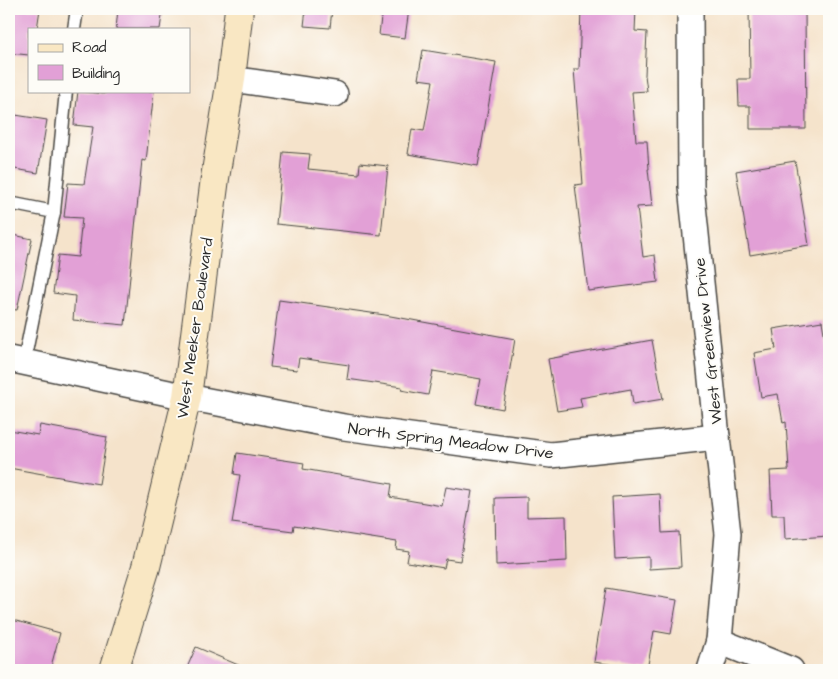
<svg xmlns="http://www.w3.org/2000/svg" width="838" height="679" viewBox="0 0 838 679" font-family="'Architects Daughter',sans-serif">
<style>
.building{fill:#e2a0d6}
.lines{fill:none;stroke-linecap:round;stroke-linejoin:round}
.lane-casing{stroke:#494743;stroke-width:15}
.street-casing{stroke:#494743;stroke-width:28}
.secondary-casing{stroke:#494743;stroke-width:30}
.lane{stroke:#fff;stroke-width:12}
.street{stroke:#fff;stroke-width:25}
.secondary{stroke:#f9e7c3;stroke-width:28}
.labels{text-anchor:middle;stroke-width:4;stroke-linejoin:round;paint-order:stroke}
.street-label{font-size:16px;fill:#2b2b2b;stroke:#fdfcf7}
</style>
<rect width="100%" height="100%" fill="#fdfcf7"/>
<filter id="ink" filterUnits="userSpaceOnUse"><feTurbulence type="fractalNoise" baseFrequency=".02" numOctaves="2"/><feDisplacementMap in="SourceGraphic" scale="10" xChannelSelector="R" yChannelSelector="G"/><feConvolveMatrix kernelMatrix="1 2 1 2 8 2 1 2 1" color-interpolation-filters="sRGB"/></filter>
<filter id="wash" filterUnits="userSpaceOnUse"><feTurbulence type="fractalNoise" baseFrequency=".0096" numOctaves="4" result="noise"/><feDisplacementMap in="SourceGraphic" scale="20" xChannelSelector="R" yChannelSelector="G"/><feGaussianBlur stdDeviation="1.12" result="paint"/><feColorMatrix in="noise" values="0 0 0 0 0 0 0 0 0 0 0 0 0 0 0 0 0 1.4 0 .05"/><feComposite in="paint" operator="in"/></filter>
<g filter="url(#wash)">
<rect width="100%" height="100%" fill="#f5e3cb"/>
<g id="blocks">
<g class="building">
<polygon points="9,9 40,9 37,29 29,29 29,55 9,53"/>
<polygon points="118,9 163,9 160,29 116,29"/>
<polygon points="306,9 332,9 330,28 304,26"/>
<polygon points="382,9 409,9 405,38 379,35"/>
<polygon points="581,9 636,9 635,31 647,32 645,75 647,91 632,92 636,141 647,141 649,169 648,169 652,206 637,207 643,257 655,255 658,282 588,291 575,185 583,184 574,69 579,69"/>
<polygon points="749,9 805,9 806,129 750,129 750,106 739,106 738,79 750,79"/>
<polygon points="423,50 496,62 478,166 408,154 412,129 424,131 433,81 418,79"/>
<polygon points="78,91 105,94 105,91 154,91 146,161 142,160 125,325 73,320 75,296 53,293 58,255 78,257 82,218 64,217 68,183 84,184 93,127 74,125"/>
<polygon points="9,114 47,120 38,173 9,168"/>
<polygon points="283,152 310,154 308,169 359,174 360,163 388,166 381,235 276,224"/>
<polygon points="795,161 809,245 750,255 736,171"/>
<polygon points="9,234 32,239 17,310 9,309"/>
<polygon points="279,300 385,315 515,339 503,409 476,404 481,379 433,371 428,395 401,390 402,387 347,379 349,365 299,358 297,370 270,367"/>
<polygon points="822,321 829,364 829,536 785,539 784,515 772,515 770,471 789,470 786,422 783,423 778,394 761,397 754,353 776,349 773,329"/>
<polygon points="652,340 663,399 633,404 631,389 580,398 582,407 557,411 548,359"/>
<polygon points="40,425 107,437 99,484 9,468 9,430 38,435"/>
<polygon points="237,453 304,463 303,469 392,484 390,497 442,506 446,487 472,491 460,561 446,559 444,568 407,562 409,551 396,549 397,542 294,526 293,531 232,523 240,475 234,474"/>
<polygon points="660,494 662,533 679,532 681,567 649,569 649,557 615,559 612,497"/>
<polygon points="527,497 527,517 566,516 567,561 496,565 495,498"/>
<polygon points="606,588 677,600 671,634 654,631 647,670 594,662"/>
<polygon points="9,619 60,633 50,670 9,670"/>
<polygon points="196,647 250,670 186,670"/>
</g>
</g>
</g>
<g filter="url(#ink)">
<use href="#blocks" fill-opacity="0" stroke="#494743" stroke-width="1"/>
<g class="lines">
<defs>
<g id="lane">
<polyline points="74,29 77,9"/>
<polyline points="9,203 54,212"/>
<polyline points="24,362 54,212 66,91"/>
</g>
<g id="street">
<polyline points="690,9 691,186 717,437 728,534 719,641 710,670"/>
<polyline points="231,79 335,94"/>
<polyline points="9,359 187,397 344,427 551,455 717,437"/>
<polyline points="719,641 791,670"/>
</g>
<polyline id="secondary" points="114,670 146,567 187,397 215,178 231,79 239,9"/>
</defs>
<use href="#lane" class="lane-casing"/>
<use href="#street" class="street-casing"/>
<use href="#secondary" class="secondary-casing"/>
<use href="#lane" class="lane"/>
<use href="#street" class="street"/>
<use href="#secondary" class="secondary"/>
</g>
</g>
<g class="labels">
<g class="street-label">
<text transform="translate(194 328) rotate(-82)" y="6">West Meeker Boulevard</text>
<text transform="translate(707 341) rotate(-96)" y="6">West Greenview Drive</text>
<text transform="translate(451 440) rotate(7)" y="6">North Spring Meadow Drive</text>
</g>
</g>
<rect width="838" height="679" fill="none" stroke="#fdfcf7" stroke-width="30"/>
<rect x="28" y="28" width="162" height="65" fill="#fdfcf7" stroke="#a9a8a5"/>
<rect x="38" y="44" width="25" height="8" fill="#f9e7c3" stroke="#a9a8a5"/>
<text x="72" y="52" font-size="15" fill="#2b2b2b">Road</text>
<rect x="38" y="65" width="25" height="15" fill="#e2a0d6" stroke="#a9a8a5"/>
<text x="72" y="78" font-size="15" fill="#2b2b2b">Building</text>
</svg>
